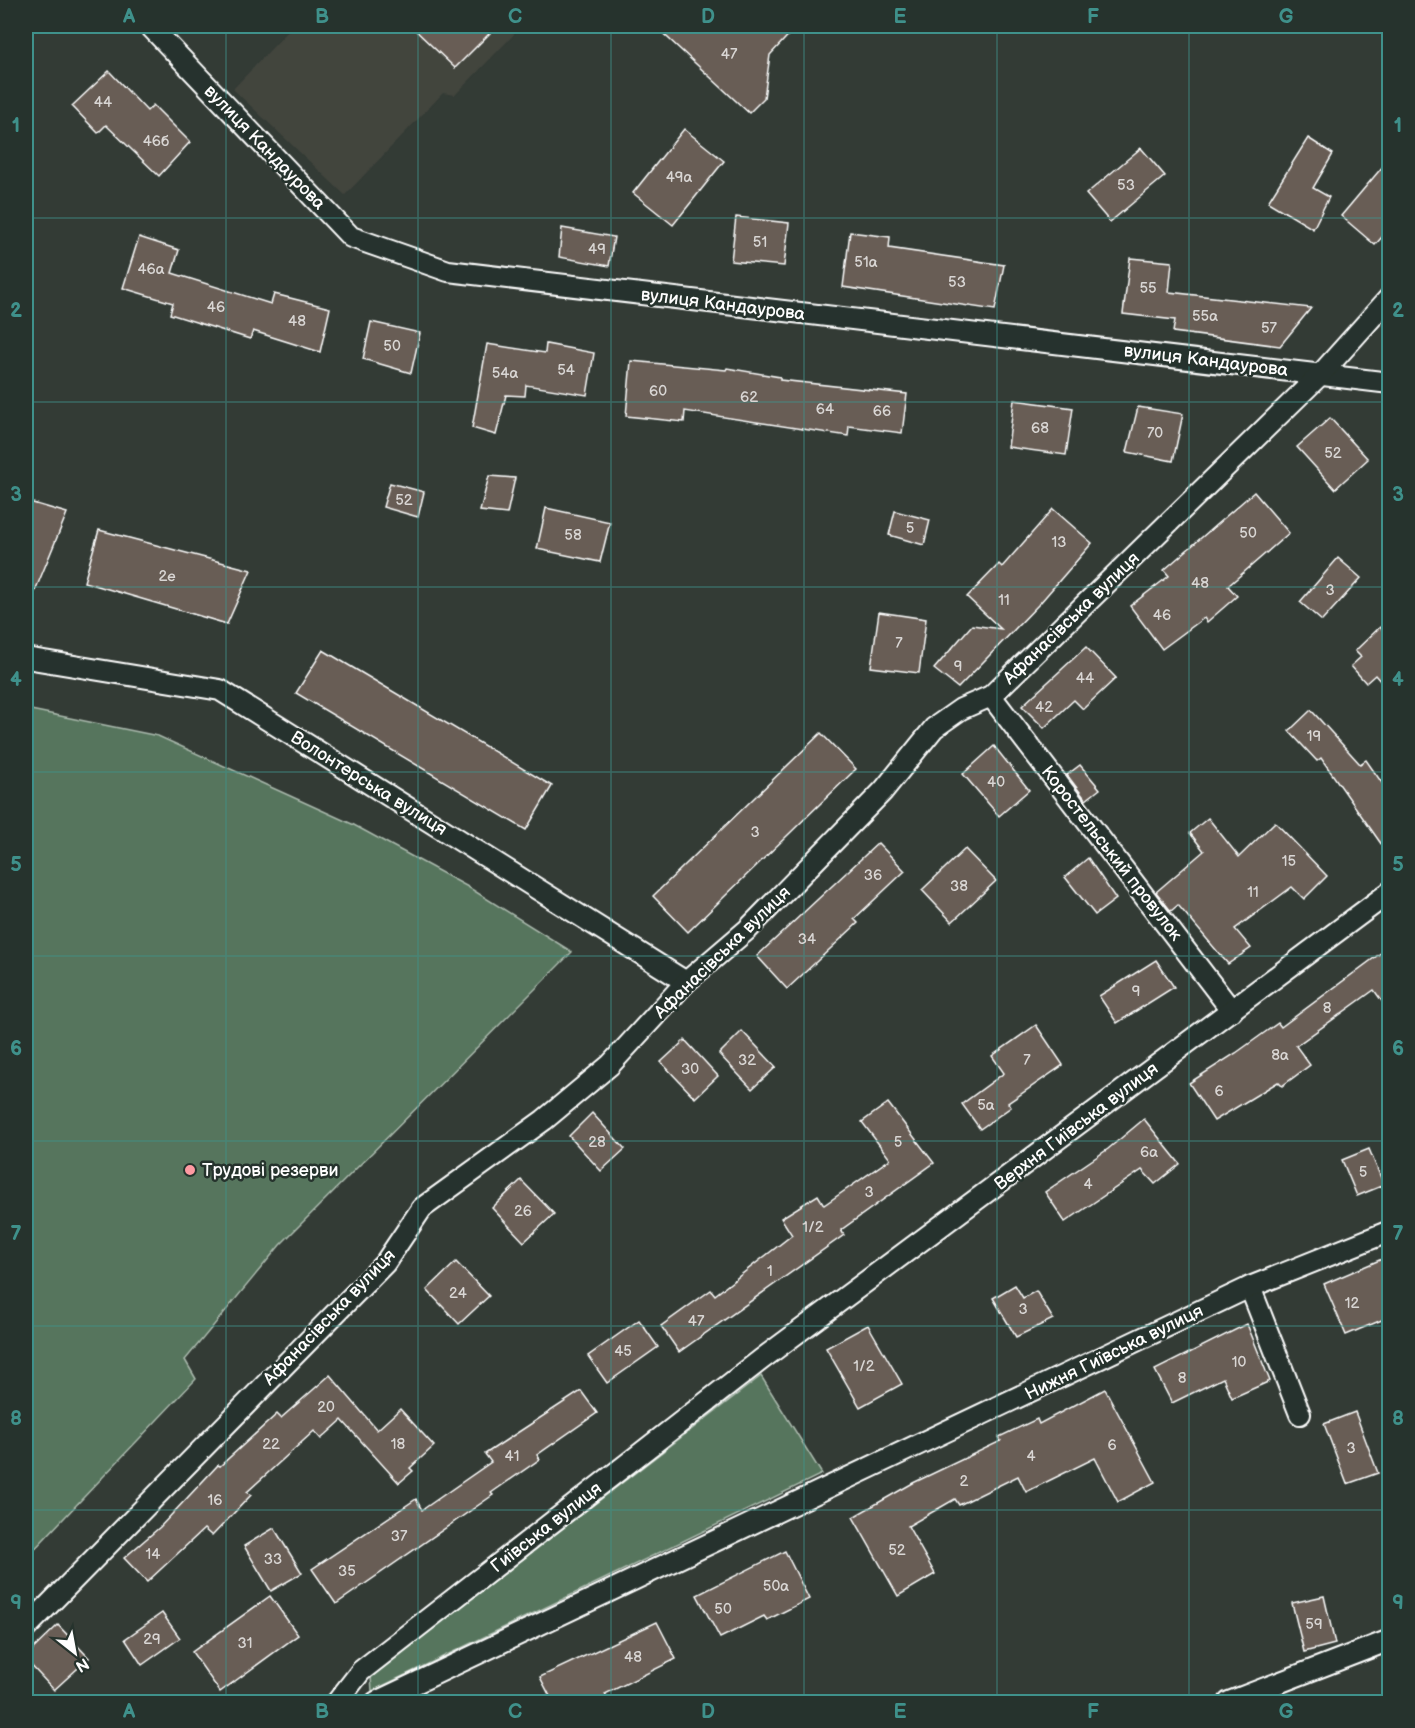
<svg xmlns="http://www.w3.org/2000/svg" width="1415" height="1728" viewBox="0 0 1415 1728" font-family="'Balsamiq Sans',sans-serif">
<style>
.built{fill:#43453e}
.green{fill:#57755d;stroke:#abbaae;stroke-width:1.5}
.building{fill:#685d54;stroke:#fff;stroke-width:1.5}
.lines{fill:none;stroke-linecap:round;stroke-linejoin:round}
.minor-casing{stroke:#fff;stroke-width:24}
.minor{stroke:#26332d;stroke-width:20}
.grid{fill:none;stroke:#3f918b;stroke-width:1.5;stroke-opacity:0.55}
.poi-dot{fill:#ff9aa2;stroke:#26332d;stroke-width:2}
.labels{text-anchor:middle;stroke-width:5;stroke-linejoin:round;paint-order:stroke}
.number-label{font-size:15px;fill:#d9d6d4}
.street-label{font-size:18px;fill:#fff;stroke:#26332d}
.poi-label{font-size:18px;fill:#fff;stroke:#26332d;text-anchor:start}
.neatline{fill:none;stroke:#3f918b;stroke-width:2}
.grid-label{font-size:20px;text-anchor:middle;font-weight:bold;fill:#3f918b}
</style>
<rect width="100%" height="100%" fill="#333b35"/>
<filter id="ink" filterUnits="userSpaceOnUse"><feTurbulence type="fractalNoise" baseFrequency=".0167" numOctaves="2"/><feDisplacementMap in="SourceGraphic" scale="12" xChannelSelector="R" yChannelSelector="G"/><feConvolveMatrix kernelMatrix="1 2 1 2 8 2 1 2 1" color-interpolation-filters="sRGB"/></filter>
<g filter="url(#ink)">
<polygon class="built" points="293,26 522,26 455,95 443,93 345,195 233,89"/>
<g class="green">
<polygon points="26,709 158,736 352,824 468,887 572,952 280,1245 185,1360 196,1379 26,1558"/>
<polygon points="761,1376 822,1474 372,1691 371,1676"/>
</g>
<g class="building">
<polygon points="411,26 497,26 455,68"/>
<polygon points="655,26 797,26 770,55 764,98 749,113"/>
<polygon points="109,71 147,111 153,105 190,142 159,176 106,125 98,133 72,106"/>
<polygon points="684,129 724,161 673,225 633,193"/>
<polygon points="1308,138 1333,154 1313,188 1329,197 1313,229 1268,202"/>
<polygon points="1141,148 1165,176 1110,222 1086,194"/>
<polygon points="1389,159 1389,229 1375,245 1341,216"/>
<polygon points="736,217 789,223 784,266 731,261"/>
<polygon points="562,228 614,237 609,266 559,257"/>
<polygon points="850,232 890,237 889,248 1004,265 995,310 843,287"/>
<polygon points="139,237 179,250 172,273 271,304 274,294 330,308 320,352 253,331 250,339 170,314 173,303 123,288"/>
<polygon points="1130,258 1172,262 1169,292 1311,308 1280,346 1173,332 1175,320 1123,314"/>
<polygon points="371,322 420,333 411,373 363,359"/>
<polygon points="487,344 545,353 546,344 594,353 587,395 526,385 525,396 506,395 496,435 472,428"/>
<polygon points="631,361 726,370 727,368 780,377 780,380 907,394 902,433 849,426 848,436 685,411 684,422 626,416"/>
<polygon points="1014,400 1073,408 1066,455 1008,447"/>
<polygon points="1138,407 1183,414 1173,461 1127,452"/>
<polygon points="1330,418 1368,459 1335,489 1297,447"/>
<polygon points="489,476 515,478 507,514 480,511"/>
<polygon points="390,483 424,492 418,517 383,507"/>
<polygon points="1254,492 1289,533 1228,586 1237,596 1207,622 1204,618 1162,649 1130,606 1169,576 1164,570"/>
<polygon points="26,501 67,513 26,613"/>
<polygon points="546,508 610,522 600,562 537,549"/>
<polygon points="1053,509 1092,543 1040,603 958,688 934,669 972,625 1001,629 967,597 999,564 1002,567"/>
<polygon points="895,511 930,520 924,545 889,535"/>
<polygon points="99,530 251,570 227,624 84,582"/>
<polygon points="1338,558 1361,578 1322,621 1300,602"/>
<polygon points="879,612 926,619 919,673 871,667"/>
<polygon points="1380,627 1389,637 1389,691 1375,675 1366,683 1351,666 1361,657 1355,651"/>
<polygon points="1086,647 1116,678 1083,709 1074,700 1044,728 1022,706"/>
<polygon points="323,650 552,786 526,830 296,693"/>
<polygon points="1311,710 1360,764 1366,760 1389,793 1389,855 1321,758 1317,761 1289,731"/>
<polygon points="821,733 856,769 688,932 653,896"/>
<polygon points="994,746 1029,790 999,816 963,774"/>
<polygon points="1080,765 1100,789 1086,800 1067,775"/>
<polygon points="1208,818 1239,857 1275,822 1327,876 1304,899 1292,887 1235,929 1251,948 1228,964 1178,905 1171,911 1156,892 1204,851 1190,833"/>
<polygon points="878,843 905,871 854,919 858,923 787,989 757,956"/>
<polygon points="965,849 996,881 952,922 922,890"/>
<polygon points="1088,858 1116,899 1095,915 1065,877"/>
<polygon points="1389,947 1389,1011 1374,990 1296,1046 1310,1065 1282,1086 1278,1082 1214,1121 1189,1083 1236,1053 1278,1023 1281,1027"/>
<polygon points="1156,960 1174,987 1117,1023 1099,996"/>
<polygon points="1036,1025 1063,1065 1008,1103 1011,1107 980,1129 962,1104 1004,1073 992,1056"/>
<polygon points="742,1031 776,1067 752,1089 719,1054"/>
<polygon points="685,1040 718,1076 695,1098 661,1062"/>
<polygon points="888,1103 934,1163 841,1230 844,1235 679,1352 661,1326 711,1290 715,1295 792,1235 781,1218 818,1195 824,1205 890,1159 862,1122"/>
<polygon points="592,1113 625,1149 601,1171 569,1136"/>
<polygon points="1144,1119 1180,1164 1155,1184 1142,1170 1065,1222 1045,1192 1108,1149"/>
<polygon points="1369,1149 1384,1185 1357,1196 1342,1160"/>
<polygon points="521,1180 554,1214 524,1242 492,1208"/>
<polygon points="1389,1256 1389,1317 1346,1335 1324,1284"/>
<polygon points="456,1262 489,1296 459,1324 427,1290"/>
<polygon points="1015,1285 1023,1298 1036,1291 1053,1319 1016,1337 993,1298"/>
<polygon points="639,1320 658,1347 607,1383 588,1356"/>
<polygon points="1247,1324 1270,1381 1232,1398 1223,1378 1172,1403 1155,1370"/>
<polygon points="868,1325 902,1384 860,1407 826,1348"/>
<polygon points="330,1375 377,1430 400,1409 434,1446 410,1468 413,1471 399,1483 342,1420 321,1439 314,1431 247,1492 251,1495 212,1536 204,1529 147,1582 124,1558 160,1527 218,1465 220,1466 277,1414 281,1418"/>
<polygon points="1105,1389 1155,1482 1118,1502 1095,1458 1026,1492 1018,1476 959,1505 955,1499 908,1526 935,1574 898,1596 853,1517 913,1483 1001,1441 999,1437 1037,1419 1039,1424"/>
<polygon points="581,1391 597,1413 537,1455 540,1459 491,1493 493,1495 336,1604 312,1569 416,1499 422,1510 491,1462 485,1454"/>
<polygon points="1355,1412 1378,1473 1347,1484 1324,1424"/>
<polygon points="274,1528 302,1573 271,1591 244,1546"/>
<polygon points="785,1551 809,1599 767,1620 764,1616 720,1638 697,1595"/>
<polygon points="270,1596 298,1635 220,1692 192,1652"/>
<polygon points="1324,1596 1335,1644 1304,1652 1292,1603"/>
<polygon points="162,1613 180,1638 142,1665 125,1639"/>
<polygon points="657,1622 676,1659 605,1694 609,1702 553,1702 540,1677"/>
<polygon points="58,1625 89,1658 54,1690 26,1660 26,1656"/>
</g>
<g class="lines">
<defs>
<g id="minor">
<polyline points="150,26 351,237 448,271 1390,383"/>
<polyline points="26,658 220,690 686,982"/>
<polyline points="991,696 1232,1011"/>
<polyline points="1250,1287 1300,1414"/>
<polyline points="26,1628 385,1263 422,1208 544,1120 610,1065 686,982 748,929 883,791 934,728 961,709 991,696 1321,374 1390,297"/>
<polyline points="337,1702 361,1671 762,1359 1390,892"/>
<polyline points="376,1702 1250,1287 1390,1231"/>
<polyline points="1229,1702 1390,1640"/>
</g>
</defs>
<use href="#minor" class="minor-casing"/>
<use href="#minor" class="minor"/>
</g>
</g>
<path class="grid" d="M226 26V1702M418 26V1702M611 26V1702M804 26V1702M997 26V1702M1189 26V1702M26 218H1390M26 402H1390M26 587H1390M26 772H1390M26 956H1390M26 1141H1390M26 1326H1390M26 1510H1390"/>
<circle class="poi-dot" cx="190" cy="1170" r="6"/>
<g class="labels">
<g class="number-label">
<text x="729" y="59">47</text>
<text x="103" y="107">44</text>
<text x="156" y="146">46б</text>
<text x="679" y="182">49а</text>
<text x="1126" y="190">53</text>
<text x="760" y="247">51</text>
<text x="597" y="254">49</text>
<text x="866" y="267">51а</text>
<text x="151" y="274">46а</text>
<text x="957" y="287">53</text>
<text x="1148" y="293">55</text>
<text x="216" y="312">46</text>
<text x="1205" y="321">55а</text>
<text x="297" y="326">48</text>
<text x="1269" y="333">57</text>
<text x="392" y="351">50</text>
<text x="566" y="375">54</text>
<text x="505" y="378">54а</text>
<text x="658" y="396">60</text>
<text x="749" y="402">62</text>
<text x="825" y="414">64</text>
<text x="882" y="416">66</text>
<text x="1040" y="433">68</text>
<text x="1155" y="438">70</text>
<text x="1333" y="458">52</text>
<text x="404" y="505">52</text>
<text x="910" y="533">5</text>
<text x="1248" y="538">50</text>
<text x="573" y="540">58</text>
<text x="1059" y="547">13</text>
<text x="167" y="581">2е</text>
<text x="1200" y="588">48</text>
<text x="1330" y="595">3</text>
<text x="1004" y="605">11</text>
<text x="1162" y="620">46</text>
<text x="899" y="648">7</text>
<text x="958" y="671">9</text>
<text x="1085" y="683">44</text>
<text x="1044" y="712">42</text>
<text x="1314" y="741">19</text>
<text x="996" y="787">40</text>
<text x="755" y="837">3</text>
<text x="1289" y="866">15</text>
<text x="873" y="880">36</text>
<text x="959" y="891">38</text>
<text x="1253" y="897">11</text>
<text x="807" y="944">34</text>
<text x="1136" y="996">9</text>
<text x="1327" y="1013">8</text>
<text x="1280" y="1060">8а</text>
<text x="747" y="1065">32</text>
<text x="1027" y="1065">7</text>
<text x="690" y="1074">30</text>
<text x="1219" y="1096">6</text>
<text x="986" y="1110">5а</text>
<text x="597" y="1147">28</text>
<text x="898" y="1147">5</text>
<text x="1149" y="1157">6а</text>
<text x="1363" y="1177">5</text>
<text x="1088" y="1189">4</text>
<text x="869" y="1197">3</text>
<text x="523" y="1216">26</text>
<text x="813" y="1232">1/2</text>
<text x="770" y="1276">1</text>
<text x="458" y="1298">24</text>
<text x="1352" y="1308">12</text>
<text x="1023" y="1314">3</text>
<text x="696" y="1326">47</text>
<text x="623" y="1356">45</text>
<text x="1239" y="1367">10</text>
<text x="864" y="1371">1/2</text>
<text x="1182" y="1383">8</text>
<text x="326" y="1412">20</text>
<text x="271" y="1449">22</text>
<text x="398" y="1449">18</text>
<text x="1112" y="1450">6</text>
<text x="1351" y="1453">3</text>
<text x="512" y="1461">41</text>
<text x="1031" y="1461">4</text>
<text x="964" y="1486">2</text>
<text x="215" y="1505">16</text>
<text x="399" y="1541">37</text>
<text x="897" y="1555">52</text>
<text x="153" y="1559">14</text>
<text x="273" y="1564">33</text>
<text x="347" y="1576">35</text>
<text x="776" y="1591">50а</text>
<text x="723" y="1614">50</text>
<text x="1314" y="1629">59</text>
<text x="152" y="1644">29</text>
<text x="245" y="1648">31</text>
<text x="633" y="1662">48</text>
</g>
<g class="street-label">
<text transform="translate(265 147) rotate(46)" y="6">вулиця Кандаурова</text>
<text transform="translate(723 304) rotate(7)" y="6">вулиця Кандаурова</text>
<text transform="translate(1206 360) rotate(7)" y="6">вулиця Кандаурова</text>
<text transform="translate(1071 618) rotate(-44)" y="6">Афанасівська вулиця</text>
<text transform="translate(369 783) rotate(32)" y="6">Волонтерська вулиця</text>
<text transform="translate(1112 853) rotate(52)" y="6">Коростельський провулок</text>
<text transform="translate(722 952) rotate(-44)" y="6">Афанасівська вулиця</text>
<text transform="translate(1076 1126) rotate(-37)" y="6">Верхня Гиївська вулиця</text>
<text transform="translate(329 1317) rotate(-46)" y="6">Афанасівська вулиця</text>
<text transform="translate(1114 1352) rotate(-26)" y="6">Нижня Гиївська вулиця</text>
<text transform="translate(546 1527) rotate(-38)" y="6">Гиївська вулиця</text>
</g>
<g class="poi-label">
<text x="202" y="1176">Трудові резерви</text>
</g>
</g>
<rect width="1415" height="1728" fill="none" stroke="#26332d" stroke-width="66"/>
<g transform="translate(75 1653) rotate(149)" stroke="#26332d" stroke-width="4.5" paint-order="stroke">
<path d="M0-4.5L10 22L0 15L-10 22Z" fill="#ffffff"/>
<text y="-9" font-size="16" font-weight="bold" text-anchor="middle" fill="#ffffff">N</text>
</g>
<rect x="33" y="33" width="1349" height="1662" class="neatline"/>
<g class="grid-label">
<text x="129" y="23">A</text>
<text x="322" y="23">B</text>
<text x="515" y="23">C</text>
<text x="708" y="23">D</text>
<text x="900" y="23">E</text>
<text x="1093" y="23">F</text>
<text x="1286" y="23">G</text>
<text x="16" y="132">1</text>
<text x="1398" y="132">1</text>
<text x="16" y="317">2</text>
<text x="1398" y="317">2</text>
<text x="16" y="501">3</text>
<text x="1398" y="501">3</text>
<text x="16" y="686">4</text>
<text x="1398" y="686">4</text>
<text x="16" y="871">5</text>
<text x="1398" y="871">5</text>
<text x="16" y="1055">6</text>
<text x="1398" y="1055">6</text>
<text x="16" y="1240">7</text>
<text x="1398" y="1240">7</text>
<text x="16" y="1425">8</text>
<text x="1398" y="1425">8</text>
<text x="16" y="1609">9</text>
<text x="1398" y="1609">9</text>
<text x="129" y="1718">A</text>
<text x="322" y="1718">B</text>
<text x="515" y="1718">C</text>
<text x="708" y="1718">D</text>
<text x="900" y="1718">E</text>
<text x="1093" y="1718">F</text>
<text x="1286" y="1718">G</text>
</g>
</svg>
